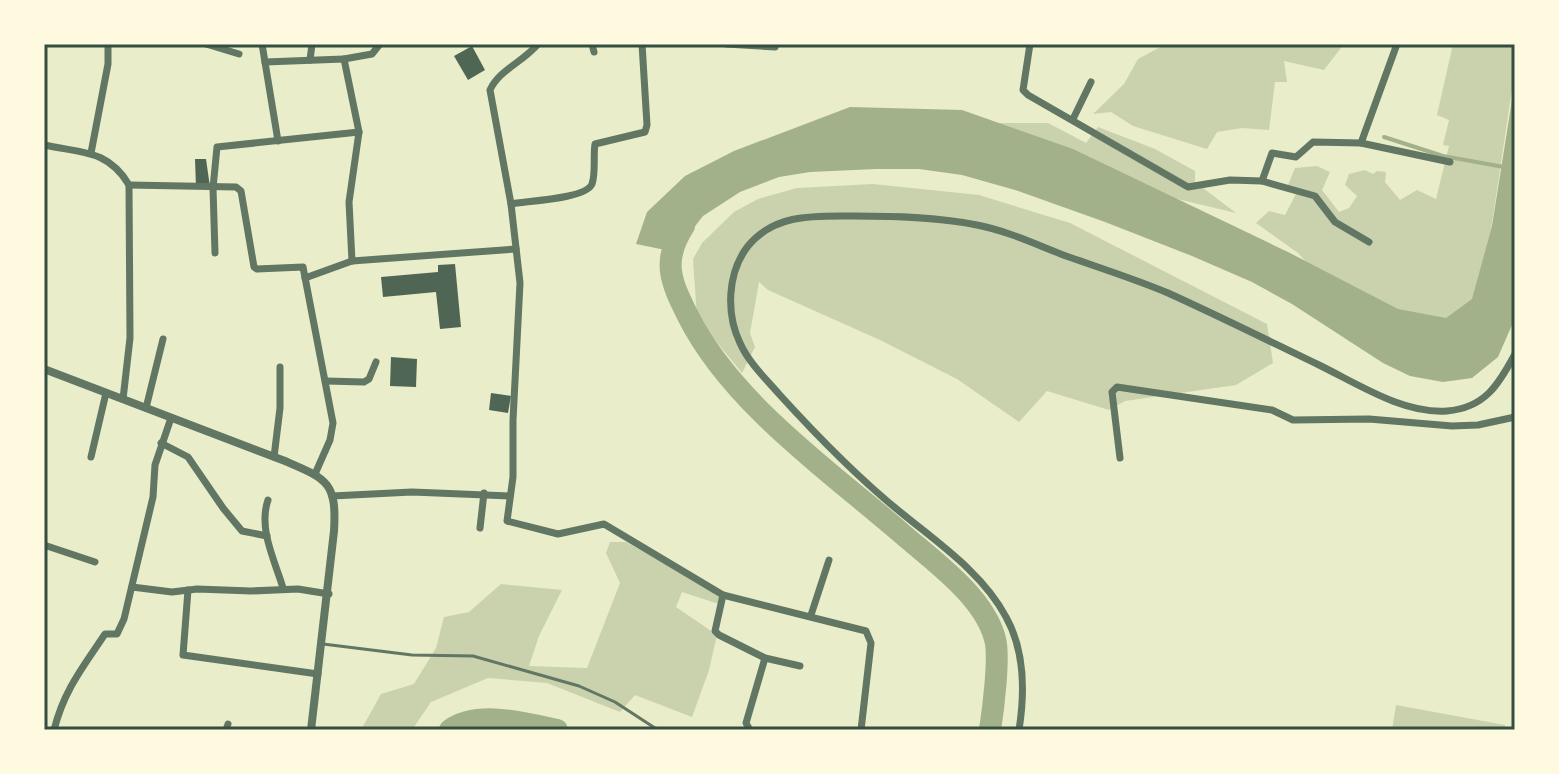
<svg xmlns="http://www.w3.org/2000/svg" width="1559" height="774" viewBox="0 0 1559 774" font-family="'Titillium Web',sans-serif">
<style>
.green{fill:#cad2ad}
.water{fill:#a3b18a}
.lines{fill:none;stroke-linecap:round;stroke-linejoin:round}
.stream{stroke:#a3b18a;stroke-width:4}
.river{stroke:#a3b18a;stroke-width:22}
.building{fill:#4f6655}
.service{stroke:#617663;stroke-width:3}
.minor{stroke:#617663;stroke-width:7}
.tertiary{stroke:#617663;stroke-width:8}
.neatline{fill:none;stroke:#344e41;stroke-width:3}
</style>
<rect width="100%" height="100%" fill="#e9edc9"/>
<g class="green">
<polygon points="1166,44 1344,44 1324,70 1284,61 1287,82 1275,82 1269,130 1242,128 1217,132 1207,149 1133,126 1111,112 1093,114 1124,84 1138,59"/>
<polygon points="1453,44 1515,44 1515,69 1481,297 1443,338 1309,265 1298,253 1256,223 1269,211 1285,215 1297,192 1288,185 1295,168 1317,166 1330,172 1322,190 1339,212 1349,208 1357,196 1345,185 1349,174 1365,170 1373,174 1377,171 1386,172 1385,182 1400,200 1417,190 1436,199 1449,146 1443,145 1449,120 1437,115"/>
<polygon points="969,123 1048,123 1086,143 1098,127 1155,149 1195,171 1195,182 1236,213 1169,197"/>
<polygon points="873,184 979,195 1070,223 1267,324 1273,363 1236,385 1125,401 1109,410 1047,391 1019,422 957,379 880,340 768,290 759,282 750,333 755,347 742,373 697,318 693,259 702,243 734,212 758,199 797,188"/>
<polygon points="610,542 626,542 721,595 719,604 682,592 676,607 717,635 709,670 692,717 635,695 620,712 547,683 488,678 431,702 412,730 361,730 381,694 414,684 436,648 444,617 469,612 501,584 562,590 539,636 529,666 587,668 620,583 606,553"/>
<polygon points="1396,705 1505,725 1504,730 1392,730"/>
</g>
<polygon class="water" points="1515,81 1515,318 1498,357 1472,378 1443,382 1410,376 1383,363 1292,304 1252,282 1192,256 1105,222 1015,190 962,175 919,169 876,169 810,172 779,177 740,192 703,216 689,234 680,253 636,244 647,212 685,176 734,151 850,107 962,110 1073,149 1288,252 1398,309 1446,318 1472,299 1492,226"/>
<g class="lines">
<polyline class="stream" points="1384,137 1443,156 1515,169"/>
<g class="river">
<path d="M684 226C661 261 671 282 688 316 731 402 828 470 900 532 932 560 984 596 995 639 1000 656 993 711 990 730"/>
<path d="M450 730C477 710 526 723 557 730"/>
</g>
</g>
<g class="building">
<polygon points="472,46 485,70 468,80 454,56"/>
<polygon points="195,159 206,159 210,187 196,187"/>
<polygon points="455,264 461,327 440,329 436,292 383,297 381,277 438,272 438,265"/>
<polygon points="391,357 417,359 416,387 390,386"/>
<polygon points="491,393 511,396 508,413 489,410"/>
</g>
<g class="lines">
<polyline class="service" points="323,644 412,655 473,656 579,686 615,702 658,730"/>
<g class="minor">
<polyline points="206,44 239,54"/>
<polyline points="262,44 278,141"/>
<path d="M538 44C523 62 499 70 490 90L511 204 520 283 513 420V477L507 521 558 534 604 524 723 595 866 631 871 643 861 730"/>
<polyline points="592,44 594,52"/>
<polyline points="726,44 775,47"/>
<polyline points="1030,44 1023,90 1028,95 1188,187 1230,180 1262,181 1315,196 1335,222 1369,242"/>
<polyline points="344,59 372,54 380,44"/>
<polyline points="310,60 312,44"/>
<polyline points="265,62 344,59 359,132 349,202 352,261"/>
<polyline points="1073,119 1091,82"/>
<polyline points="1361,143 1397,44"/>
<path d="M44 145C80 153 108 149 129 185L130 338 123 399"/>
<polyline points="91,153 108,64 108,44"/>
<polyline points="1262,181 1272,153 1296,157 1313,142 1361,143 1450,162"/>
<polyline points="129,185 236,187 241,191 254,267 257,269 303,267 333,423 330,440 315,474"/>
<path d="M511 204C526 201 586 199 592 184 596 173 593 156 595 144L645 132 647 125 642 44"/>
<polyline points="215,253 213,188 217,147 359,132"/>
<polyline points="305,278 352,261 516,249"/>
<polyline points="326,381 364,382 369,379 376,362"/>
<polyline points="146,408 163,339"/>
<polyline points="161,443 188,457 223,508 242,531 267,536"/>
<polyline points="91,457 106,393"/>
<polyline points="274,457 280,408 280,367"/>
<polyline points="1120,458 1112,392 1117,387 1272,410 1293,420 1369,419 1452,426 1478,425 1515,417"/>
<polyline points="332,496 412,492 510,496"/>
<path d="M268 500C258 529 275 561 283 588"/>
<polyline points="480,528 484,493"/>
<polyline points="44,545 95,562"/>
<polyline points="132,587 172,592 197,589 251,591 298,589 329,594"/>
<polyline points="188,590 183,655 318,674"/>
<polyline points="723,595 715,631 719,635 765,658 800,666"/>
<polyline points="811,615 829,560"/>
<path d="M54 730C64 690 83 667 105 634H117L124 619 153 497 155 465 171 418"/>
<polyline points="226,730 228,724"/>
<polyline points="750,730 746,723 765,658"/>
<path d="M1019 730C1025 692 1025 651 1006 617 984 575 941 545 904 515 859 479 818 437 779 394 765 378 749 363 740 343 726 314 727 273 748 246 775 213 815 216 854 216 895 216 937 217 977 225 1008 231 1037 245 1066 256 1100 268 1135 279 1168 293 1219 316 1269 341 1319 365 1358 384 1403 414 1447 411 1485 408 1499 384 1515 354"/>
</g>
<path class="tertiary" d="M44 369 285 461C327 479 337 482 334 531L311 730"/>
</g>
<rect width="1559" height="774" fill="none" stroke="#fefae0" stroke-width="92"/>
<rect x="46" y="46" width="1467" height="682" class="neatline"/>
</svg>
